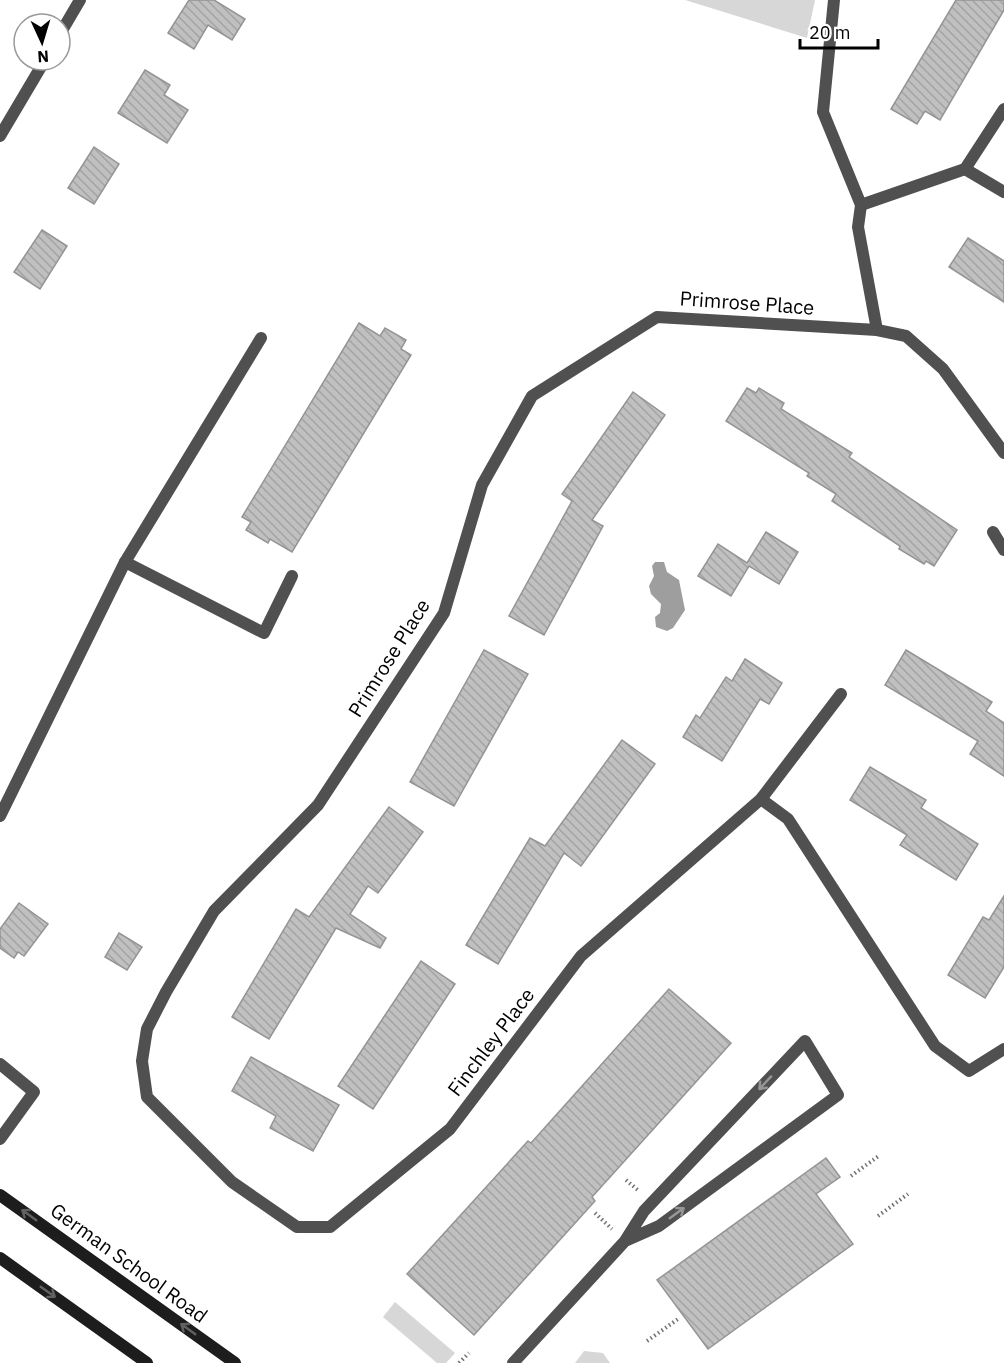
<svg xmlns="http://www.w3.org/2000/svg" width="1004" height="1363" viewBox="0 0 1004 1363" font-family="'IBM Plex Sans',sans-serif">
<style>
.green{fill:#d7d7d7}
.water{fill:#9e9e9e}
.building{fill:url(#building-back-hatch);stroke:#949494;stroke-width:1.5}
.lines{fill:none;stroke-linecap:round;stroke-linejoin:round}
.path{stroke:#727272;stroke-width:4;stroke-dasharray:1.5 3;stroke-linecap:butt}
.lane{stroke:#505050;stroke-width:12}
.street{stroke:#505050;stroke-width:12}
.secondary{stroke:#1d1d1d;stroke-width:12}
.oneway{stroke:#969696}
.oneway2{stroke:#616161}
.labels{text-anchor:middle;stroke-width:4.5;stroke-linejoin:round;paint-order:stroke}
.street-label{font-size:20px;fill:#000;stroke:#fff}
</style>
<defs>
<pattern id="building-back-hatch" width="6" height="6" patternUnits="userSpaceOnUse" patternTransform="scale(1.5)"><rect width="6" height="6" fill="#c0c0c0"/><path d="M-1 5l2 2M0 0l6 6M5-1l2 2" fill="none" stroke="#a3a3a3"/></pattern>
</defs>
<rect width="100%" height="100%" fill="#fff"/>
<g class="green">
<polygon points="685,0 815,0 807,38"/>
<polygon points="395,1302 455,1353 446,1363 437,1363 383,1317"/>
<polygon points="584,1351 603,1353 610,1363 575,1363"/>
</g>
<polygon class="water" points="655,562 664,562 667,572 679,580 685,610 673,628 667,631 656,627 655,617 660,613 661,604 651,594 649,586 654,576 652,566"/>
<g class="building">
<polygon points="189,0 214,0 245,19 232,40 208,25 194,49 168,33"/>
<polygon points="956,0 1004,0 1004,10 940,120 925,111 917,124 891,109"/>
<polygon points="145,70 170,85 164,95 188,110 167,143 118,113"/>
<polygon points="94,147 119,164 94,204 68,188"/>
<polygon points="42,230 67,246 40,289 14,272"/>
<polygon points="968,238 1004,261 1004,302 949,267"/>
<polygon points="359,323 380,336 385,328 406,340 401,349 411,355 292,552 270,539 268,543 246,530 251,522 242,517"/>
<polygon points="747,388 756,393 759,388 784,403 781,409 852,453 849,457 957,530 934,566 926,561 924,564 899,549 900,546 832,501 836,494 807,476 809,473 726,421"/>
<polygon points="633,392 665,415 592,520 603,526 544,635 509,616 572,501 562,494"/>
<polygon points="766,532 798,552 779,584 749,566 731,596 698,576 718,544 747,563"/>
<polygon points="484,650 528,674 454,806 410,782"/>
<polygon points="906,650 992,702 986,711 1004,723 1004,776 970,754 978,741 885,685"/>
<polygon points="745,659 782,683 769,704 760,699 722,761 683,737 696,715 700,718 726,677 732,681"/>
<polygon points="622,740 655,764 581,866 564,853 498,964 466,945 530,838 545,846"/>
<polygon points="870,767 926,800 921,808 978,844 956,880 900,845 907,835 850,800"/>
<polygon points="389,807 423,832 378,893 368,886 350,914 386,938 380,948 336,928 269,1039 232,1017 296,909 309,917"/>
<polygon points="1004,896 1004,967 985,998 948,975 983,917 989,920"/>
<polygon points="19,903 48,924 24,956 18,952 14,958 0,948 0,929"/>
<polygon points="119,933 142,947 127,970 105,957"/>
<polygon points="421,961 455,984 373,1109 338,1086"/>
<polygon points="669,989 731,1043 592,1197 595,1201 474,1335 407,1274 528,1141 531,1143"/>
<polygon points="251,1057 339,1105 313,1151 270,1128 276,1116 232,1091"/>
<polygon points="826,1158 840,1177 816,1194 853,1244 708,1349 657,1280"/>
</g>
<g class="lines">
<g class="path">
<polyline points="851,1176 880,1155"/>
<polyline points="626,1180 639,1191"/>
<polyline points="595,1213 612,1229"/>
<polyline points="878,1216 908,1194"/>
<polyline points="647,1341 678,1319"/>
<polyline points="459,1363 469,1353"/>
</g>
<g class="lane">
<polyline points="993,532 1004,550"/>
<polyline points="125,562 261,338"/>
<polyline points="0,816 125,562 264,633 292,576"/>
<polyline points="0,1064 34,1092 0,1139"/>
<polyline points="513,1363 625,1241 644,1211 805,1041 838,1095 659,1226 625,1241"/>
</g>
<g class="street">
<polyline points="834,0 823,112 861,205 858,227 877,330"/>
<polyline points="60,34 80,0"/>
<polyline points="0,136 45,60"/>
<polyline points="965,169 1004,192"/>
<polyline points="861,205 965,169 1004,109"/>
<polyline points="841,694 761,799 581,956 450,1129 330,1227 297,1227 232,1182 147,1097 142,1061 147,1029 166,992 214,911 318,805 444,613 482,485 532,396 657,317 877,330 906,336 943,369 1004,453"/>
<polyline points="761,799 788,819 935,1046 969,1071 1004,1049"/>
</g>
<g class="secondary">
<polyline points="0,1195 235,1363"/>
<polyline points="0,1258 147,1363"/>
</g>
</g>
<defs><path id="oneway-shaft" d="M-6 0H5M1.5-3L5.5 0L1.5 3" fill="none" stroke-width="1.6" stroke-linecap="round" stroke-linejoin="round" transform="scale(1.5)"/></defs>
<g class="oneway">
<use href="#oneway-shaft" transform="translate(765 1083) rotate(133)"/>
<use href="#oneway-shaft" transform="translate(677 1213) rotate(-36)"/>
</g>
<g class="oneway2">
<use href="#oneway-shaft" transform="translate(29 1215) rotate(-144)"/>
<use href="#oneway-shaft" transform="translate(48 1292) rotate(35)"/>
<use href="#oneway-shaft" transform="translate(188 1329) rotate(-144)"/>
</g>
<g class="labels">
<g class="street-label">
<text transform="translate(747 303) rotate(4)" y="7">Primrose Place</text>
<text transform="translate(389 658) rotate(-58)" y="7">Primrose Place</text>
<text transform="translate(491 1042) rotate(-53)" y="7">Finchley Place</text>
<text transform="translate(129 1263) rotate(36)" y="7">German School Road</text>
</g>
</g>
<g transform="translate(42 42) rotate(176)"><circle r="28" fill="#ffffff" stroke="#999999" stroke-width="1.5"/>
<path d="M0-4.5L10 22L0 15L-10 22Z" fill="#000000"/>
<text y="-9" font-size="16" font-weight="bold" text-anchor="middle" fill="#000000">N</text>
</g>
<path d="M800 39v9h78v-9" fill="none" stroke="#000000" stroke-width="3"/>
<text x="809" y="39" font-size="18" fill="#000000" stroke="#ffffff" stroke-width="4.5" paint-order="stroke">20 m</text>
</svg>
